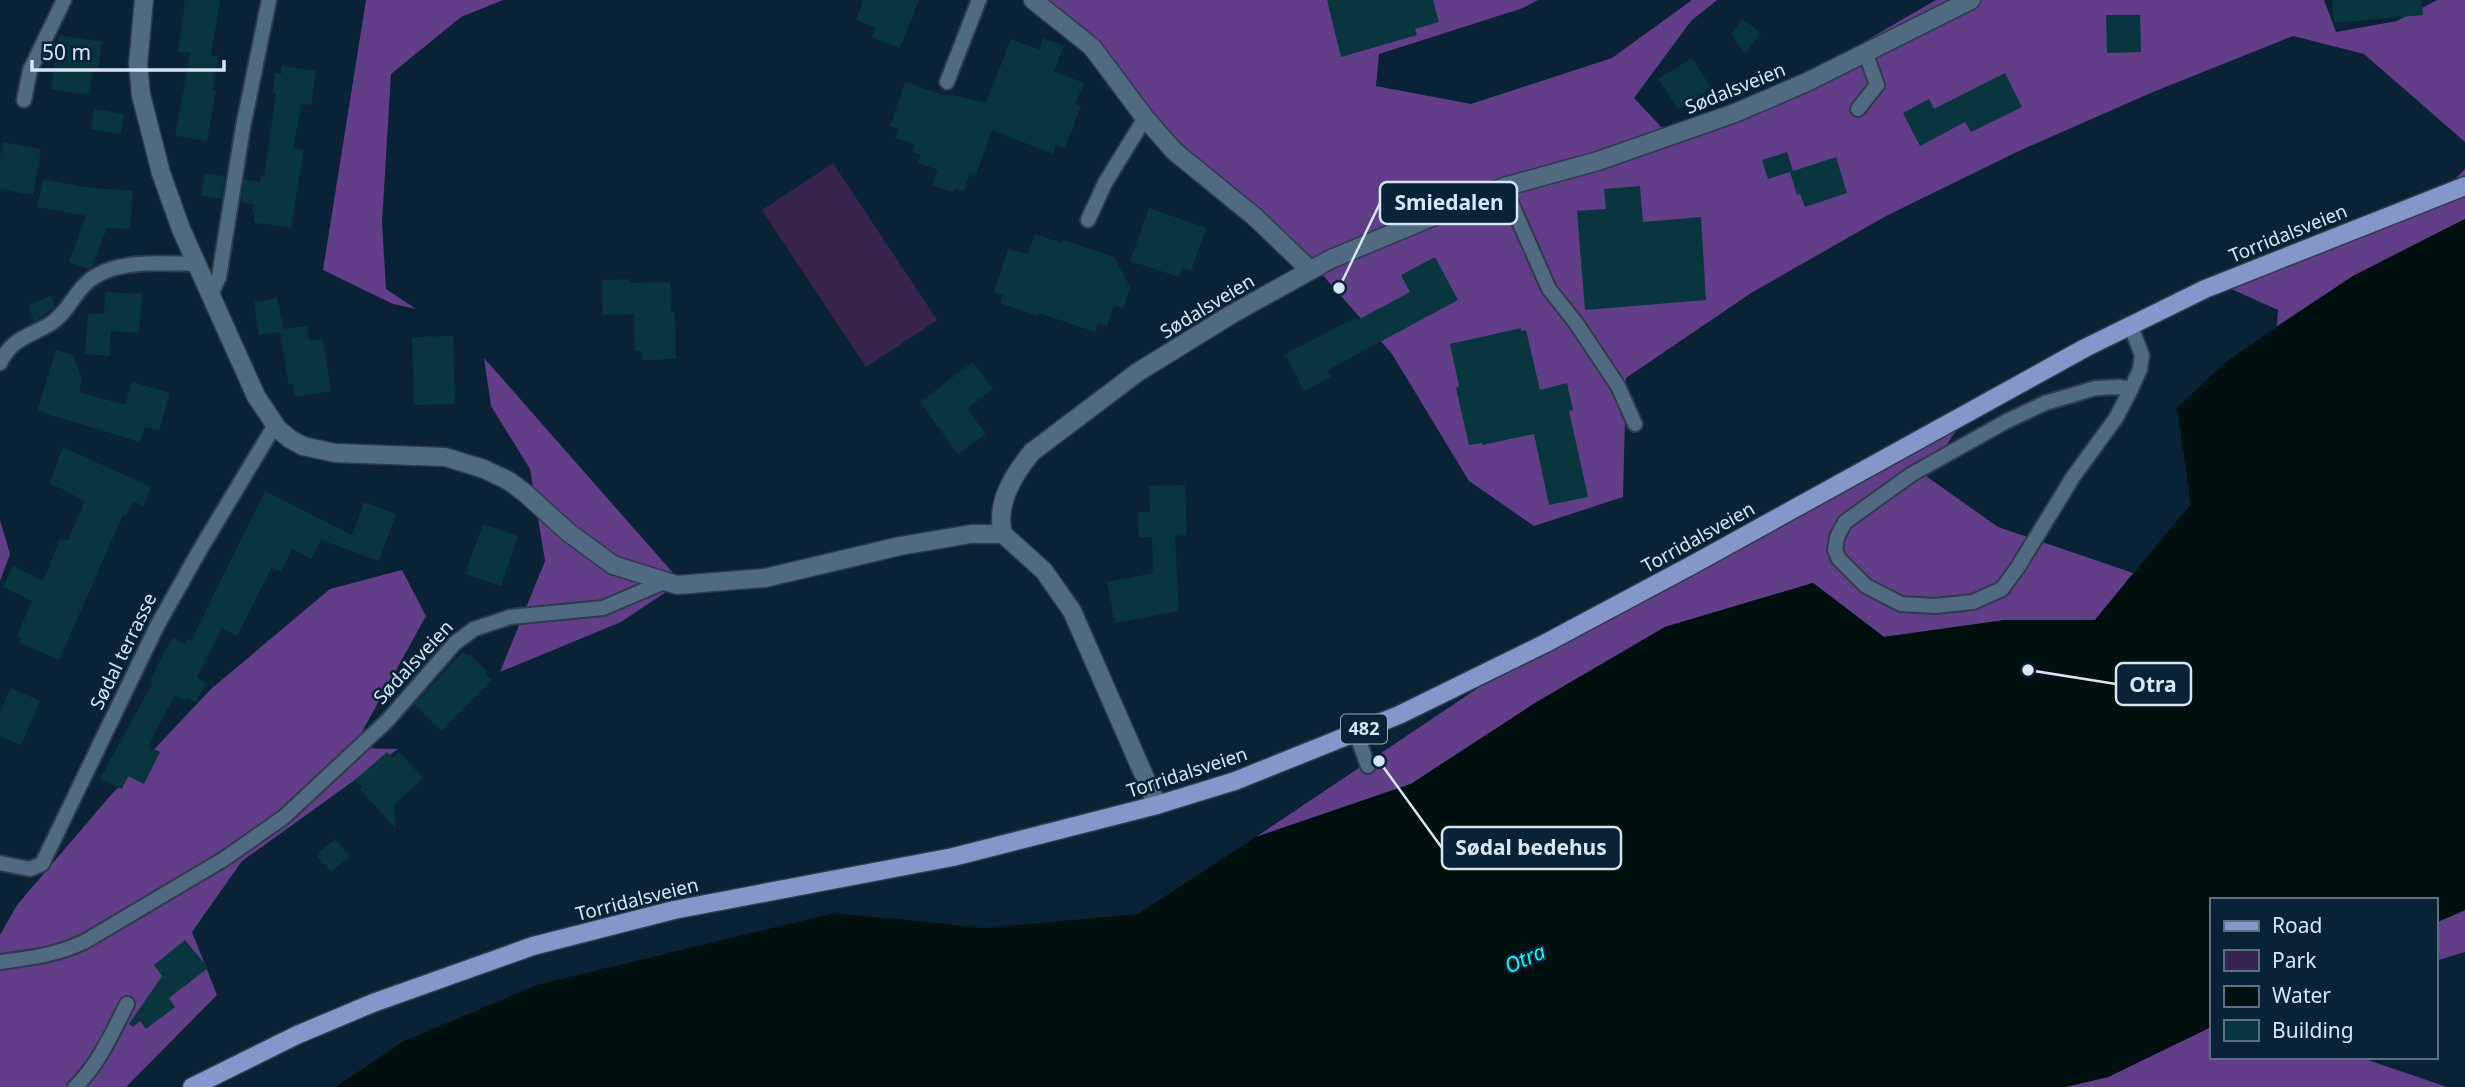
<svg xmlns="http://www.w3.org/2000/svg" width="2465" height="1087" viewBox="0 0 2465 1087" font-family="'Noto Sans',sans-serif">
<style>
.green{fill:#38254f}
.forest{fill:#623e89}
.water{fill:#010f0e}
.building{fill:#09353f}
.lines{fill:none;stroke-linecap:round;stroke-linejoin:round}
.lane-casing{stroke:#2f3a4c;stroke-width:18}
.street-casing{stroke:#2f3a4c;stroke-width:21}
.primary-casing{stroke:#2f3a4c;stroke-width:21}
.lane{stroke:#506a82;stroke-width:14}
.street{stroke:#506a82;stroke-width:18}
.primary{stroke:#8496ca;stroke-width:18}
.labels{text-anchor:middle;stroke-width:5;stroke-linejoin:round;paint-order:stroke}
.shield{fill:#092236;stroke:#99abba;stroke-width:2}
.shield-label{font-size:18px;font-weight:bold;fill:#d7e6f3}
.street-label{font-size:19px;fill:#d7e6f3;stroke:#092236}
.water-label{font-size:21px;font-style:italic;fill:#12faf0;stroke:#092236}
.leader{fill:none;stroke:#d7e6f3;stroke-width:2.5}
.callout-dot{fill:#d7e6f3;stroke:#092236;stroke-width:2.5}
.callout{fill:#092236;stroke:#d7e6f3;stroke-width:2.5}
.callout-label{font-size:21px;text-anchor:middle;font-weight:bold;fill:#d7e6f3}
</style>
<rect width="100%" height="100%" fill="#092236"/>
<polygon class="green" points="833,163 937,320 866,367 762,210"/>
<g class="forest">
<polygon points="366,0 503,0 461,17 391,74 382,222 386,289 416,309 393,304 323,270"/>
<polygon points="1044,0 1538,0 1523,8 1379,54 1376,86 1471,104 1612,58 1692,0 1717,0 1691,21 1634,98 1664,130 1798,80 1936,0 2324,0 2336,32 2397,21 2437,0 2465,0 2465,142 2364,54 2293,36 2153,92 2021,150 1886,216 1751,293 1626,378 1623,497 1534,526 1469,481 1392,354 1291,239 1205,171"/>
<polygon points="2465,169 2465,219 2353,276 2277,326 2278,310 2229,288 2074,354 1981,406 1965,417 1926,476 1998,527 2133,573 2095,620 2005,620 1884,637 1813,583 1665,627 1535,703 1411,784 1256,837 1539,647 1669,575 1799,508 1920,437 2121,326 2317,238 2453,181"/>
<polygon points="484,358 681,582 621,622 500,672 545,561 530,469 491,406"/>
<polygon points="0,520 10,554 0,581"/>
<polygon points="402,570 426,616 353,748 398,749 242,861 192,932 217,995 126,1087 0,1087 0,935 17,905 110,796 211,689 330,589"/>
<polygon points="2465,910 2465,952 2435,961 2435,923"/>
<polygon points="2211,1027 2211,1057 2359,1057 2447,1087 2065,1087 2108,1077"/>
</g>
<polygon class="water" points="2465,219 2465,910 2435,923 2435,900 2211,900 2211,1027 2108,1077 2065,1087 336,1087 402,1042 537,985 834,913 985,928 1138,914 1256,837 1411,784 1535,703 1665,627 1813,583 1884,637 2005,620 2095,620 2191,504 2177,408 2227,361 2353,276"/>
<g class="building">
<polygon points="185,0 220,0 211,55 218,56 213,90 216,90 207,141 175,136 190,53 178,52"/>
<polygon points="863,0 919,0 900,48 872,37 876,28 856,20"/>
<polygon points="1327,0 1433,0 1439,22 1415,29 1417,35 1341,57"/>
<polygon points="2332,0 2422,0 2423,15 2334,23"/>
<polygon points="2106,15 2140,15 2141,52 2107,53"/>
<polygon points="1742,19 1761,33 1745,54 1731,34"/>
<polygon points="59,35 102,42 98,70 93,70 89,95 51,89"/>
<polygon points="1043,38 1064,46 1054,71 1084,83 1075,104 1081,106 1065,148 1056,145 1053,154 992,130 976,175 970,173 964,191 955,188 953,192 932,185 938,170 918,163 921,155 912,152 915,144 895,138 899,129 890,126 905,82 946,96 947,94 986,103 1011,39 1039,50"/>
<polygon points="1692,58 1711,88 1678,109 1658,79"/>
<polygon points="282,66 316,71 311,106 302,104 293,148 304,150 291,228 254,222 255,211 252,211 253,204 241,202 244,179 260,182 261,175 264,176 276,94 273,93 275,73 281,74"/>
<polygon points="2005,73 2022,107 1971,132 1965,122 1920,146 1903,113 1929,99 1934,109"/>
<polygon points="94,109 124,114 121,134 91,129"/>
<polygon points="3,142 41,149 33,195 0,189 0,157"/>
<polygon points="1787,152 1793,171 1768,179 1762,160"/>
<polygon points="1836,157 1847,193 1805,207 1800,194 1797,195 1790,172"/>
<polygon points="205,173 225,176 222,199 201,196"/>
<polygon points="43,179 83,187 133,191 130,229 107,228 92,267 89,269 69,262 86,216 37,207"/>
<polygon points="1640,186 1643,222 1701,217 1706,300 1585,310 1577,211 1606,209 1604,189"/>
<polygon points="1149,208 1206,228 1191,271 1182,268 1179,277 1130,261"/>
<polygon points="1035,234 1062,243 1063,240 1114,257 1130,287 1123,308 1114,305 1107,326 1098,323 1095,332 1039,313 1038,316 1000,303 1003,295 994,292 1008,249 1028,254"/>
<polygon points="1435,257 1458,300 1328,370 1331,377 1304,391 1285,354 1357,317 1358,320 1410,292 1401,275"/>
<polygon points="629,279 629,283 670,282 671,312 675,312 676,359 642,360 642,351 635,351 634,314 603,315 602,280"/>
<polygon points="105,292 142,294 139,333 111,331 109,356 85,354 88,313 104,314"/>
<polygon points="51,296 55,307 34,322 28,305"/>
<polygon points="277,298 284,329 307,326 309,341 323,339 331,391 295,397 293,384 289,385 280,332 259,335 254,302"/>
<polygon points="1521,328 1521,331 1526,330 1540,390 1567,383 1573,410 1569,411 1588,497 1549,505 1534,434 1482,445 1482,443 1469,445 1456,388 1459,386 1450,344"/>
<polygon points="453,336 455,404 414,405 412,337"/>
<polygon points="56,350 73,355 82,380 79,392 125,405 132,382 170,393 159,431 145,427 140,442 37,411"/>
<polygon points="973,362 993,389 967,409 986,434 958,454 920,402"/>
<polygon points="63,447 151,487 143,506 133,501 126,516 123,515 59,660 19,642 21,638 17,636 32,601 3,587 13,566 43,581 60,540 68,540 85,501 50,483"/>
<polygon points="1185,485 1187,535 1175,536 1179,611 1115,623 1107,582 1153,573 1152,537 1139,538 1138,512 1150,512 1149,486"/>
<polygon points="265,491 352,535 364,502 396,514 379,561 321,540 311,559 292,549 281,572 272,567 237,636 222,628 197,678 206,683 196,702 187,698 185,701 175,695 148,746 160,752 144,784 128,776 122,789 100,779 152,684 151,678 165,650 173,638 185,644 187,639 191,641"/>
<polygon points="483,524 518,536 501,586 465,574"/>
<polygon points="463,652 468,656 470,654 487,671 485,674 492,680 441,731 414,704"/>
<polygon points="11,688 40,701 21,745 0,736 0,712"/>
<polygon points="387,752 393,758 399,752 423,778 394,805 396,829 360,789 362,787 355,780"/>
<polygon points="335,839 350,856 331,872 316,855"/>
<polygon points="185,940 208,968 169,998 175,1007 146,1029 140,1021 133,1027 129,1024 162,976 154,965"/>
</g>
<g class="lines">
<defs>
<g id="lane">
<polyline points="947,82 979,0"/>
<polyline points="24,100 30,70 64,0"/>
<polyline points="1858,109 1877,85 1866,54"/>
<polyline points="1504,187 1549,289 1576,323 1618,386 1635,424"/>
<polyline points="1088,220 1105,183 1145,118"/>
<polyline points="211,294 219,277 243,127 269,0"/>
<path d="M0 363C12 338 28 337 50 324 68 313 74 292 90 280 116 259 165 263 197 264"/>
<polyline points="2131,389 2121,387 2096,388 2045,403 2007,421 1912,474 1845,522 1837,537 1835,550 1839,559 1866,586 1901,604 1935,606 1973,602 2002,589 2018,567 2073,477 2116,418 2131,389 2140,369 2142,355 2131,327"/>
<polyline points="1356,733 1368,766"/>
<polyline points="0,863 30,869 42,864 157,626 201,548 275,425"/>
<path d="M0 962C30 958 56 955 84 942L224 859 284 817 387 721 455 643 474 629 510 617 603 608 664 582"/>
<path d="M75 1087C99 1064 112 1033 127 1004"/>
</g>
<g id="street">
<polyline points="144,0 138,64 141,95 161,173 181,229 256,396 278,429 290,439 303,446 335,453 445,457 484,469 509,481 525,493 568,532 613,565 677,585 765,578 900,546 971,534 1003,534"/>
<polyline points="1033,0 1092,47 1145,118 1174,151 1256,218 1310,270"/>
<path d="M1157 805 1072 611 1044 571 1003 534C995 504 1013 475 1032 452L1138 372 1232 314 1331 259 1504 187 1598 161 1735 113 1807 82 1971 0"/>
</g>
<polyline id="primary" points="192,1087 297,1035 373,1003 533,946 674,910 953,857 1157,805 1235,781 1399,715 1544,644 1692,565 2085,348 2205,289 2465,186"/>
</defs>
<use href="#lane" class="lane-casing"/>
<use href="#street" class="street-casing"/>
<use href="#primary" class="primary-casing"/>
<use href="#lane" class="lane"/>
<use href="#street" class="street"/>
<use href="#primary" class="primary"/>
</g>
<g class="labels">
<rect class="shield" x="1341" y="714.5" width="46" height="29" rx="5"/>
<g class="shield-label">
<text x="1364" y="735">482</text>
</g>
<g class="street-label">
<text transform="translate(1735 88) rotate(-22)" y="7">Sødalsveien</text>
<text transform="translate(2288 233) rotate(-22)" y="7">Torridalsveien</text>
<text transform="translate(1207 306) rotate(-31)" y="7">Sødalsveien</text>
<text transform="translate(1698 537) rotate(-29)" y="7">Torridalsveien</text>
<text transform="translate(123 651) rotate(-64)" y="7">Sødal terrasse</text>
<text transform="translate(413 662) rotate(-47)" y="7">Sødalsveien</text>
<text transform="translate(1187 772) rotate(-18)" y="7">Torridalsveien</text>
<text transform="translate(637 899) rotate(-14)" y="7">Torridalsveien</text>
</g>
<g class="water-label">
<text transform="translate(1525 959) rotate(-24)" y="7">Otra</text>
</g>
</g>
<path class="leader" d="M1339 288L1380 203M2028 670L2116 684M1379 761L1442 848"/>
<g class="callout-dot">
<circle cx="1339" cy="288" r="7"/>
<circle cx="2028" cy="670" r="7"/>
<circle cx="1379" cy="761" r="7"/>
</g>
<g class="callout">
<rect x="1380" y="182" width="137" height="42" rx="7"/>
<rect x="2116" y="663" width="75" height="42" rx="7"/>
<rect x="1442" y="827" width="179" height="42" rx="7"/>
</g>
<g class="callout-label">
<text x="1449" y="210">Smiedalen</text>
<text x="2153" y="692">Otra</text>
<text x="1531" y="855">Sødal bedehus</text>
</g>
<rect x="2210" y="898" width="228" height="161" fill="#092236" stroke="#5b7082" stroke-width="2"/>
<rect x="2224" y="921" width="35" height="10" fill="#8496ca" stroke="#5b7082" stroke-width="2"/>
<text x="2272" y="933" font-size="21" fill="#d7e6f3">Road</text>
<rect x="2224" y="950" width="35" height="21" fill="#38254f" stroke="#5b7082" stroke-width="2"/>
<text x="2272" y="968" font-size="21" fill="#d7e6f3">Park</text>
<rect x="2224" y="986" width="35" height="21" fill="#010f0e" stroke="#5b7082" stroke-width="2"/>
<text x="2272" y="1003" font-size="21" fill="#d7e6f3">Water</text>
<rect x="2224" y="1020" width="35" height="21" fill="#09353f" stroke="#5b7082" stroke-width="2"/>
<text x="2272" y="1038" font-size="21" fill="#d7e6f3">Building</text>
<path d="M32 60v10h192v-10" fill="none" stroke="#d7e6f3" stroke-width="3.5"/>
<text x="42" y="60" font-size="21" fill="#d7e6f3" stroke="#092236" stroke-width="5" paint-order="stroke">50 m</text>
</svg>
